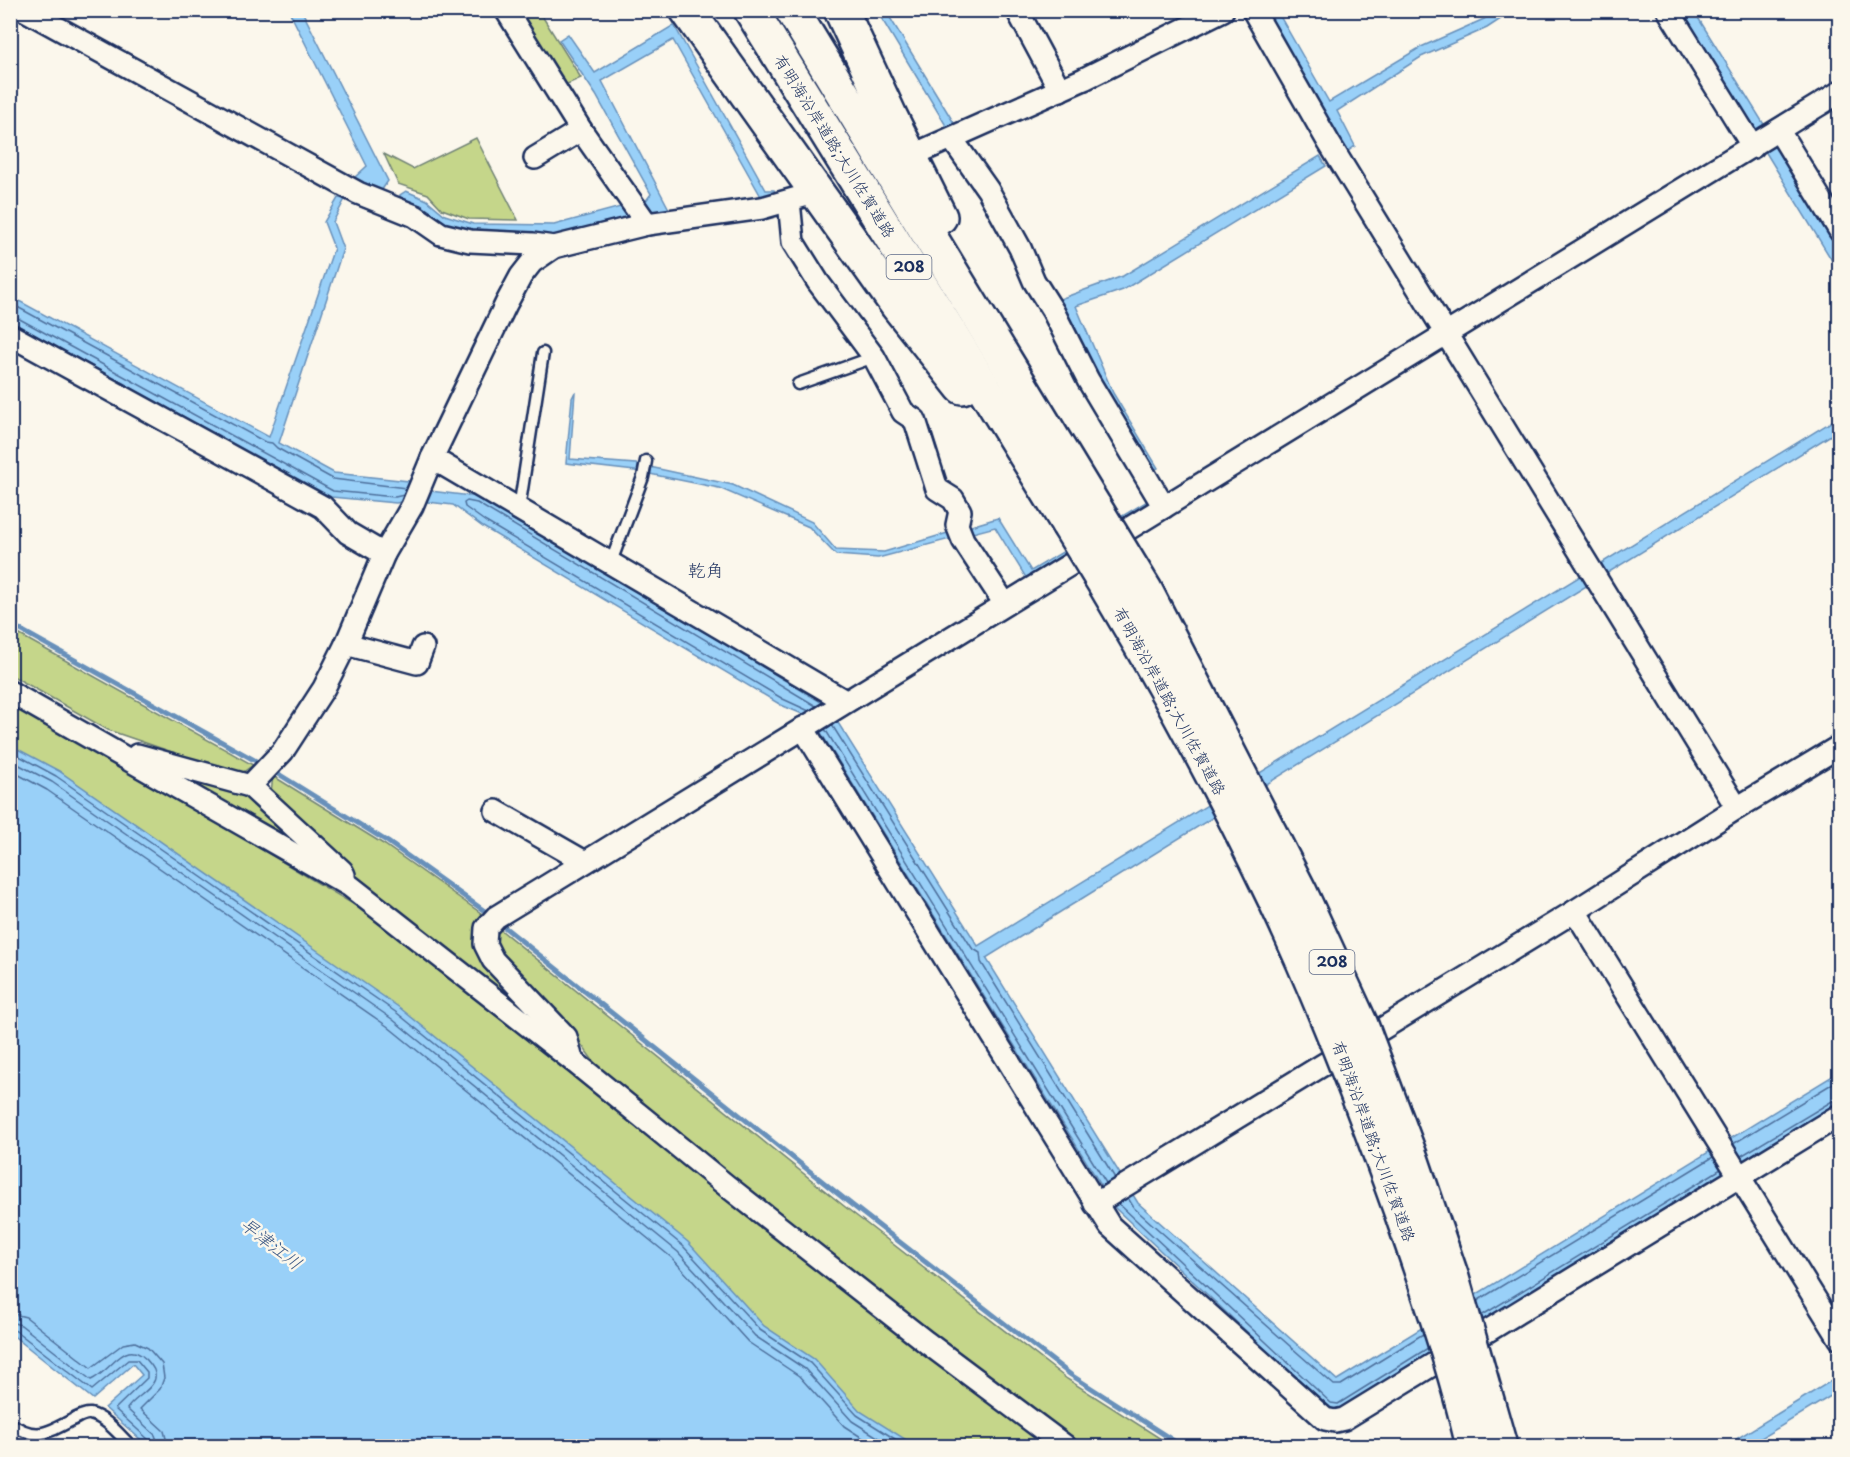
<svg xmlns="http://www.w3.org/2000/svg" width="1850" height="1457" viewBox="0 0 1850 1457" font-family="'Playpen Sans','Klee One',sans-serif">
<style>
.green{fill:#c5d68a;stroke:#708274;stroke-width:1.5}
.water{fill:#99d0f8;stroke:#6790ba;stroke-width:1.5}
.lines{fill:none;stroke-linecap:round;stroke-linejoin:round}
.shore{stroke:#4d6f9c;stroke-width:1.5}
.stream{stroke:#6790ba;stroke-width:5}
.service-casing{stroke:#1b2f5e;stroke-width:15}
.minor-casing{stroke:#1b2f5e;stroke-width:26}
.motorway-casing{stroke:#1b2f5e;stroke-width:38}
.service{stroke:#fbf7ec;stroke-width:10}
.minor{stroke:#fbf7ec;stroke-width:21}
.motorway{stroke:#fbf7ec;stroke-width:33}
.motorway-bridge-casing{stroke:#1b2f5e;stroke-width:38;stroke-linecap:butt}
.motorway-bridge{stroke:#fbf7ec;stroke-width:33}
.labels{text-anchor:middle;stroke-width:5;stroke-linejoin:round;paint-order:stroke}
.shield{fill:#fbf7ec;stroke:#5e6b89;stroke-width:1.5}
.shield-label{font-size:15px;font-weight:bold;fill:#1b2f5e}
.street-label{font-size:16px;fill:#1b2f5e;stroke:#fbf7ec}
.neighbourhood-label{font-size:18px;fill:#1b2f5e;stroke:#fbf7ec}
.water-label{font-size:18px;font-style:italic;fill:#3a5784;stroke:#fbf7ec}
</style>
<rect width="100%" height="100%" fill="#fbf7ec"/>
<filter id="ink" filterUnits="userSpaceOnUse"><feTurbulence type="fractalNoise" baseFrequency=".0167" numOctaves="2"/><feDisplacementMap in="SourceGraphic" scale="12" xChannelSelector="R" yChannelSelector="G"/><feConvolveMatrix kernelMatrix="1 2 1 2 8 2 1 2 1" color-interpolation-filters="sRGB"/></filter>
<g filter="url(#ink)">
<g class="green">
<polygon points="515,11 539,11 581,78 565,85"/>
<polygon points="476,138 518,220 469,219 442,209 428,194 398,184 384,154 413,169"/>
<polygon points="11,630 253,765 239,775 108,730 11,675"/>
<polygon points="10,702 64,731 358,907 971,1390 1051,1446 877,1446 11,758"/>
<polygon points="152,763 242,794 322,861"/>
<polygon points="273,776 385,845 485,916 475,937 547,1027 360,883 271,792"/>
<polygon points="497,927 849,1210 1067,1379 1172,1446 1079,1446 1048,1426 607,1080 578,1040 502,960 493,942"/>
</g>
<g class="water">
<polygon points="289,11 302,11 388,181 381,191 356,182 355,177 367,166"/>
<polygon points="877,11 886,11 957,128 948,129"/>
<polygon points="1264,11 1277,11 1329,102 1421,47 1484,19 1496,11 1513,11 1487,28 1421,57 1337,111 1355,146 1347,152"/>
<polygon points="1679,11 1694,11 1765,126 1754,133"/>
<polygon points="674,25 766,190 774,190 778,198 763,200 673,40 602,81 669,209 660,215 646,208 645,202 651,194 596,95 559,40 568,34 595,73"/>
<polygon points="1776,145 1839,248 1839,272 1765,151"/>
<polygon points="1320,156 1326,166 1123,290 1076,306 1113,393 1158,468 1150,472 1106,397 1060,299 1123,276"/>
<polygon points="406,191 427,200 445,215 473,224 554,225 624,206 629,213 627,220 555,238 453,229 434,219 420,206 400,199 400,195"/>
<polygon points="338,198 345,199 333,222 343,249 279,443 334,473 409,481 414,489 479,497 821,702 835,718 978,946 1582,575 1588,585 986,958 1138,1203 1337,1380 1839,1072 1839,1103 1338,1411 1328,1408 1115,1208 818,728 807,716 781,705 483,527 453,505 411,500 396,503 331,497 11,322 10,296 269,437 334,248 324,222"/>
<polygon points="575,392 570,459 636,464 733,485 812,522 836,550 884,552 998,518 1031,571 1149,500 1152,506 1028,581 995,527 878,558 836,555 809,527 719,488 635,471 566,463 572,398"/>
<polygon points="1839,417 1839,430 1606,574 1600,564"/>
<polygon points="10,745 59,771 400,1008 688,1242 764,1326 814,1359 860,1411 916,1446 148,1446 105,1408 142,1375 133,1364 93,1399 11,1334"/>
<polygon points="1839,1376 1839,1391 1748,1446 1725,1446"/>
</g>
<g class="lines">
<g class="shore">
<polyline points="10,303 265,442 272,443 277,448 333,479 406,488"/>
<polyline points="10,317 16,317 333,491 395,497 404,495"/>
<polyline points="809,711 783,699 486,522 465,507 464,503 467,501 477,503 816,706"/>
<polyline points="832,725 972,948 980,953 981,962 1115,1178"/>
<polyline points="825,729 1106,1183"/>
<polyline points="10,751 56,776 397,1013 683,1246 760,1330 810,1363 857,1415 906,1446"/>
<polyline points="10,760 52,782 392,1019 678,1252 755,1336 805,1369 852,1421 892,1446"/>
<polyline points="10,770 47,790 387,1026 672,1258 748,1342 799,1376 844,1426 875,1446"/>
<polyline points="1733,1144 1840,1079"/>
<polyline points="1741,1156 1834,1100 1840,1099"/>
<polyline points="1128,1198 1134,1208 1334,1385 1341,1385 1423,1334"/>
<polyline points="1119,1204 1331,1403 1338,1404 1428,1348"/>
<polyline points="1477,1301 1713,1157"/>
<polyline points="10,1313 26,1317 91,1368 123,1344 135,1342 148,1348 162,1364 164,1378 160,1389 140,1409 164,1431 168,1446"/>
<polyline points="1481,1316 1721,1169"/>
<path d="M10 1322 21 1325 91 1380C114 1370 126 1332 151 1365 155 1370 157 1377 153 1383 147 1393 133 1399 127 1409L155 1435 159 1446"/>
<polyline points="10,1329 16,1331 92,1390 128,1360 137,1360 147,1372 147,1378 115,1409 149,1440 151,1446"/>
</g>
<g class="stream">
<polyline points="10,624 256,761"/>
<polyline points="277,773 388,842 486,912"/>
<polyline points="503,926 852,1205 1071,1375 1182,1446"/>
</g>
<defs>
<g id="service">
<polyline points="798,384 874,357"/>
<polyline points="519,509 543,353"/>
<polyline points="611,562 643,477 646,461"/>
<path d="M10 1423C35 1441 48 1433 72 1420 77 1418 84 1413 90 1414 106 1417 120 1436 131 1446"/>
</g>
<g id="minor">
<polyline points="25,10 358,193 415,216 441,234 470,241 533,244 554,247"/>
<polyline points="506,10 581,130 647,224"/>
<polyline points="1017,10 1060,90"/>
<polyline points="1253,10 1329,143 1737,808"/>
<polyline points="1668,10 1753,147"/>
<polyline points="1779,131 1840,231"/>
<polyline points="952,139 988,190 1020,248 1034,281 1053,311 1088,380 1164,507"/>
<polyline points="922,151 1084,79 1223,10"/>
<polyline points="535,158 581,130"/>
<polyline points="789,201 793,242 818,282 874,357 903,412 915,420 937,489 953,499 960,511 957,525 963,540 1005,604"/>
<polyline points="10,335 323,507 348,533 384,554"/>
<polyline points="432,458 845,701"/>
<polyline points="346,644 417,663 423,647"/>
<polyline points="10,692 350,886 572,1060 727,1186 926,1342 1065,1446"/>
<polyline points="803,728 1110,1226 1325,1419 1335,1421 1344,1419 1840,1115"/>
<polyline points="137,755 250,786 342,871 344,875"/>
<polyline points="250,786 283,751 324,688 346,644 384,554 412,506 432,458 506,304 521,276 532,262 554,247 647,224 762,208 804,196"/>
<polyline points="496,811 585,862"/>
<polyline points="1575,911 1840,1339"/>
<polyline points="572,1060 566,1037 493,960 485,944 486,928 496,917 1840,92"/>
<polyline points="1095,1204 1575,911 1737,808 1840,746"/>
</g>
<g id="motorway">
<polyline points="687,10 897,305 962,387"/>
<polyline points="751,10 1068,524"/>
<polyline points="792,10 1095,508"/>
<polyline points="841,10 890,116 940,217"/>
</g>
</defs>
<use href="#service" class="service-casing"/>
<use href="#minor" class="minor-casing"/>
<use href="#motorway" class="motorway-casing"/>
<use href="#service" class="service"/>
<use href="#minor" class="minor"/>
<use href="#motorway" class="motorway"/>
<defs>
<g id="motorway-bridge">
<polyline points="1095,508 1145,590 1220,736 1300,892 1361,1025 1412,1161 1452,1278 1500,1446"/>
<path d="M1068 524C1144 646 1214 772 1276 902 1323 1002 1363 1105 1400 1209 1427 1287 1455 1366 1473 1446"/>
</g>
</defs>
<use href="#motorway-bridge" class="motorway-bridge-casing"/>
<use href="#motorway-bridge" class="motorway-bridge"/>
</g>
</g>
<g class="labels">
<g class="shield">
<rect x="886.5" y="255" width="45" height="24" rx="4.5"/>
<rect x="1309.5" y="950" width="45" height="24" rx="4.5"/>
</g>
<g class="shield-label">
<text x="909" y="272">208</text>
<text x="1332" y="967">208</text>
</g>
<g class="street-label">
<text transform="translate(835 146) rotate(58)" y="6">有明海沿岸道路;大川佐賀道路</text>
<text transform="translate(1170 701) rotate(61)" y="6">有明海沿岸道路;大川佐賀道路</text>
<text transform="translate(1374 1141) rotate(70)" y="6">有明海沿岸道路;大川佐賀道路</text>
</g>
<g class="neighbourhood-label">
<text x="706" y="577">乾角</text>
</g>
<g class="water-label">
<text transform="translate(271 1244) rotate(38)" y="6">早津江川</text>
</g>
</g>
<rect width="1850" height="1457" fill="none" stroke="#fbf7ec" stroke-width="36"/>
<rect x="18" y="18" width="1814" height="1421" fill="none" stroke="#1b2f5e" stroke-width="2" filter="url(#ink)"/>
</svg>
